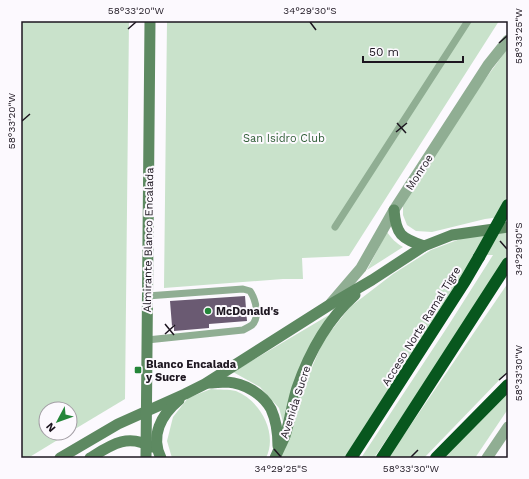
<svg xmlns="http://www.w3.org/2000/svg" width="529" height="479" viewBox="0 0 529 479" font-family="'Work Sans',sans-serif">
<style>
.green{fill:#c9e2cb}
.building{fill:#6a5a72}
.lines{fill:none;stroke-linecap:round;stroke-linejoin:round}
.service{stroke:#90ae93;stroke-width:7}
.tertiary{stroke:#90ae93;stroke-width:11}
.secondary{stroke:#5d8961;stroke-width:11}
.motorway{stroke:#08571e;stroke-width:12}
.motorway-bridge{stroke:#08571e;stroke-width:12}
.ticks{fill:none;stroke:#1d1620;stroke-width:1.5}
.poi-dot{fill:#248639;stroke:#fcf9fe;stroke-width:1.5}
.labels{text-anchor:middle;stroke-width:4;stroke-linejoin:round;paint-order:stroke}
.park-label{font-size:11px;fill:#2e5d35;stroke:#fcf9fe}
.street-label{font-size:11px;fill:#1d1620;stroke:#fcf9fe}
.poi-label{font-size:11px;font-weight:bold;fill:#1d1620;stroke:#fcf9fe;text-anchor:start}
.neatline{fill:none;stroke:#1d1620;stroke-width:1.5}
.ticks-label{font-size:10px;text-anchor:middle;fill:#1d1620}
</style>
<rect width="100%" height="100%" fill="#fcf9fe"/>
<g class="green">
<polygon points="21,21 129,21 125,399 70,432 70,409 46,409 46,433 69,433 28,458 21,458"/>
<polygon points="167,21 499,21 349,256 302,258 303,279 283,279 164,288"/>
<polygon points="508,48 508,195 506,200 508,216 485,219 432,232 416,231 407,225 403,215 403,204 454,122"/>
<polygon points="508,230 508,256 507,256 476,306 374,458 361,458 448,326 493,255 476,255 344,458 280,458 302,391 323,341 350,307 393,274 431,250 468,236"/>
<path d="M387 232C392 239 396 243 403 247L367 270Z"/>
<polygon points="508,283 508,371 424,458 388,458"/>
<polygon points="329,315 291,392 283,422 279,408 260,387 233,372"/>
<path d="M211 389C219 390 229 389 236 391 261 401 278 434 266 458H172L167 441 173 417 188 398Z"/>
<polygon points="508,391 508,409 475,458 441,458"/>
</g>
<polygon class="building" points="245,296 247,321 209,324 209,328 174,331 174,325 172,326 170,301"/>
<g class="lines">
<g class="service">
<polyline points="335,227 468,21"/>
<path d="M147 340 243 330C245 329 249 327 252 325 260 317 256 300 250 291L243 289 147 296"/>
</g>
<g class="tertiary">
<polyline points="331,303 361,268 394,210 488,65 508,40"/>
<polyline points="487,458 508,427"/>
</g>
<g class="secondary">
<path d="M394 210C396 235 401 238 424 246"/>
<path d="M208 383C214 383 221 382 227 382 244 383 263 394 271 409 276 420 278 434 278 446"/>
<polyline points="60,458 118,424 185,394 205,384 331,304 372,280 424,246 452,235 508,227"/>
<path d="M90 458C111 445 127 433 152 447"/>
<polyline points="146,458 150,21"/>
<path d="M161 458C150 436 161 415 179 400"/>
<path d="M275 458C278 451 282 443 285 436 290 420 292 404 297 388 309 353 327 320 355 295"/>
</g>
<g class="motorway">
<polyline points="351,458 465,281 479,257"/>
<polyline points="382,458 508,263"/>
<polyline points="436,458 508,385"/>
</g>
<polyline class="motorway-bridge" points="479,257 508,205"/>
</g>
<path class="ticks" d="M310 22 316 30M128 29 136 22M499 43 507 36M22 121 30 114M397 123 406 133M396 132 407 123M500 241 507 249M165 324 174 335M165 334 175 325M499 380 507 373M274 449 281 457M411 457 418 450"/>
<g class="poi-dot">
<circle cx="208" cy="311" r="4"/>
<rect x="134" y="366" width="8" height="8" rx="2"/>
</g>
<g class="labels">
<g class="park-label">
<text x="284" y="142">San Isidro Club</text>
</g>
<g class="street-label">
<text transform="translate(419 172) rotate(-57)" y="4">Monroe</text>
<text transform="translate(148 240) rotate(-89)" y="4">Almirante Blanco Encalada</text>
<text transform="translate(421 326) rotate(-58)" y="4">Acceso Norte Ramal Tigre</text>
<text transform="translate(295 402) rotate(-72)" y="4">Avenida Sucre</text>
</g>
<g class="poi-label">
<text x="216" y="315">McDonald's</text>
<text x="146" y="368">Blanco Encalada<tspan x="146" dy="13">y Sucre</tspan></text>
</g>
</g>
<rect width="529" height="479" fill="none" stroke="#fcf9fe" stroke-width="44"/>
<g transform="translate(58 421) rotate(229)"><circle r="19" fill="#fcf9fe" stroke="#a39ea5"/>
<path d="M0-3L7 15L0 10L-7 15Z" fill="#248639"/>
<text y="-6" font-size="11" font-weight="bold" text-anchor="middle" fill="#1d1620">N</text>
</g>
<path d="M363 56v6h100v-6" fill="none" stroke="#1d1620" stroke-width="2"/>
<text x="369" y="56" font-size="12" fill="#1d1620" stroke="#fcf9fe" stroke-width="3" paint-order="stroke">50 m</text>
<rect x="22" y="22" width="485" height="435" class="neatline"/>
<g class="ticks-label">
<text x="136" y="14">58°33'20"W</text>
<text x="310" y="14">34°29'30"S</text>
<text transform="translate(518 36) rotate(-90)" y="4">58°33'25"W</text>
<text transform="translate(11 121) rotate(-90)" y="4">58°33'20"W</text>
<text transform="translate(518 249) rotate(-90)" y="4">34°29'30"S</text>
<text transform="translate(518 373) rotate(-90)" y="4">58°33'30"W</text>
<text x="281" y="472">34°29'25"S</text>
<text x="411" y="472">58°33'30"W</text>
</g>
</svg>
